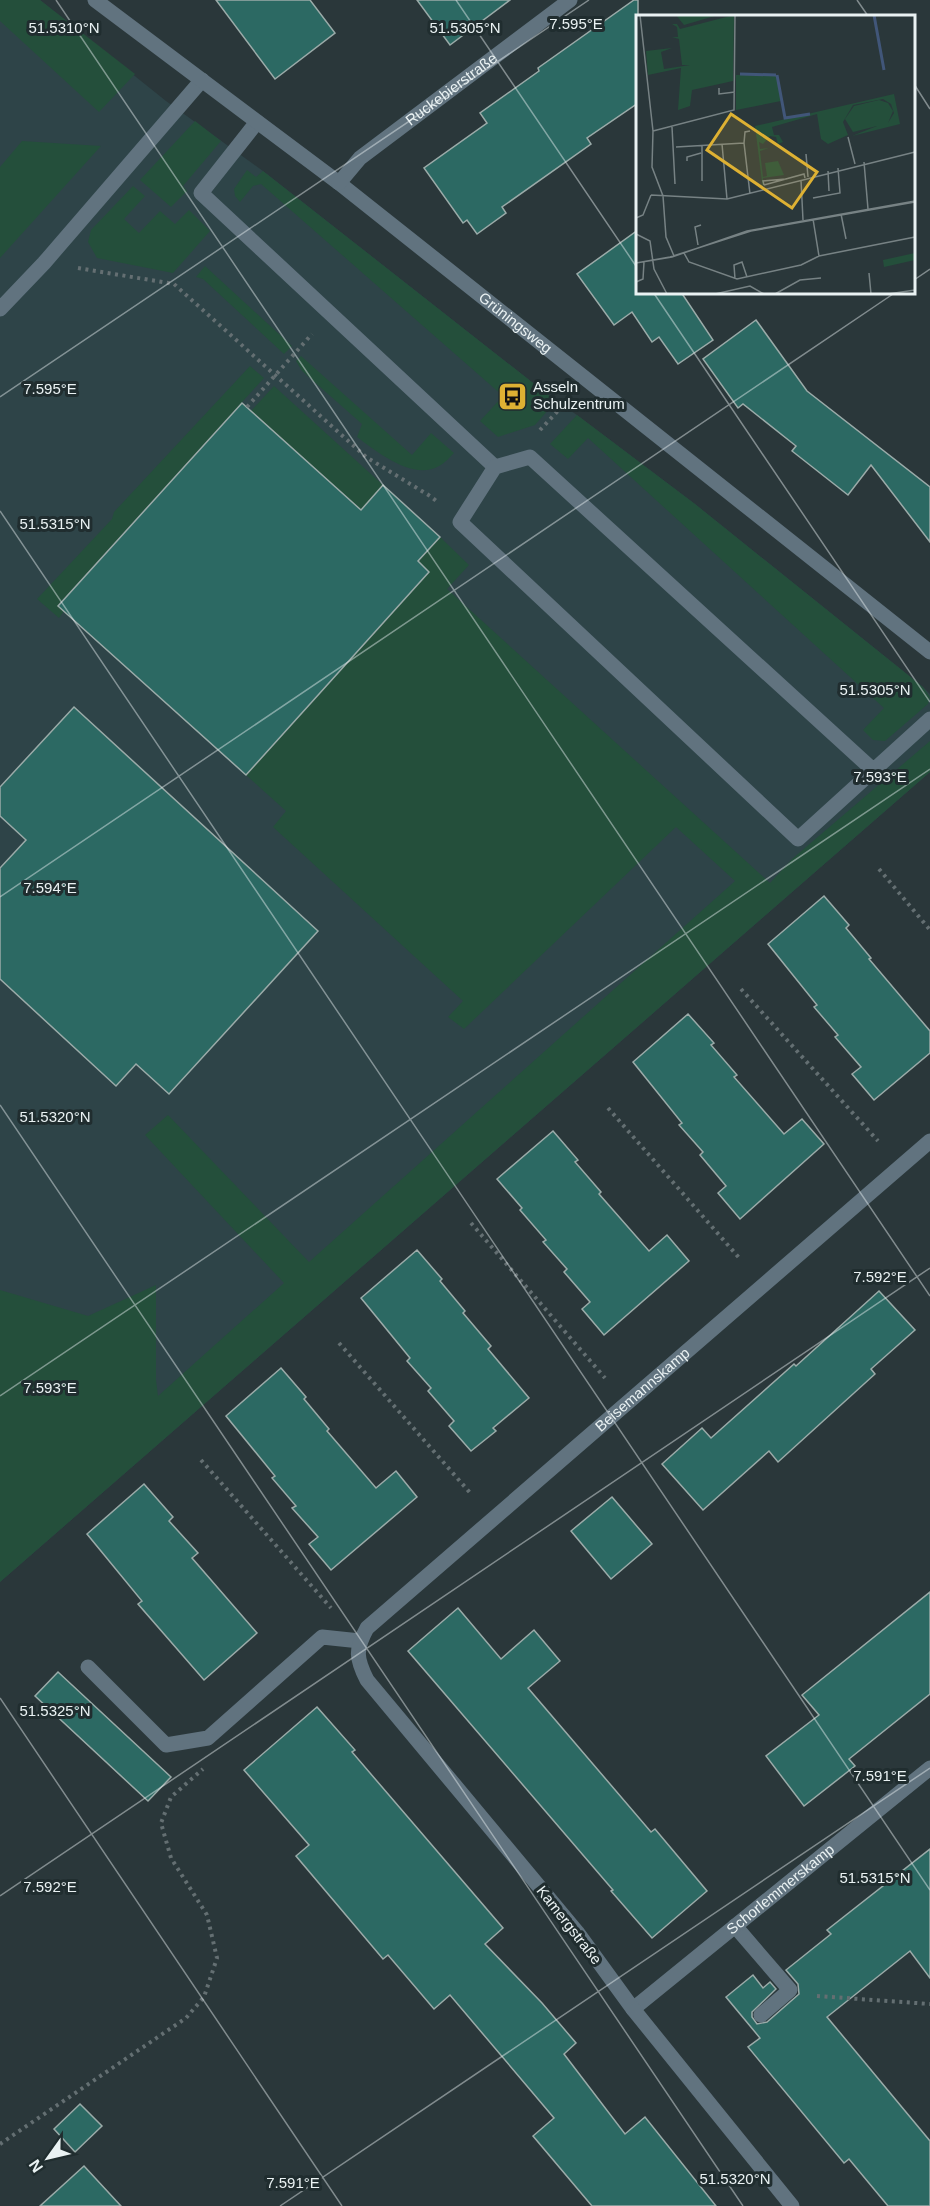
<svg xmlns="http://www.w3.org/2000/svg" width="930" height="2206" viewBox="0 0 930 2206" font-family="Helvetica,sans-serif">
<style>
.built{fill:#2e4448}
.green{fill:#244f3b}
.building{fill:#2c6963;stroke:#9baba9;stroke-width:1.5}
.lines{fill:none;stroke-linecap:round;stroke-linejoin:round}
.path{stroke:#646f72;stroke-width:4;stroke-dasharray:3 4.5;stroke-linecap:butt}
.lane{stroke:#61737f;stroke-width:15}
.street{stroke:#61737f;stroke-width:15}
.ticks{fill:none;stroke:#eaf2f3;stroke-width:1.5;stroke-opacity:0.45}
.labels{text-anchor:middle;stroke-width:6;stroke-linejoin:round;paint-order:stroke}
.street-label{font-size:15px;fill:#eaf2f3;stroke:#202d2f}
.poi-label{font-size:15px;fill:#eaf2f3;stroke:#202d2f;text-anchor:start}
.inset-river{fill:none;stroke:#415679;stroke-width:3}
.inset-road{fill:none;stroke:#778284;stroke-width:1.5}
.view{fill:#deb133;fill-opacity:0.15;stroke:#deb133;stroke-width:3}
.inset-edge{fill:none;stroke:#eaf2f3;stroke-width:3}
.ticks-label{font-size:15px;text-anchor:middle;fill:#eaf2f3;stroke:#202d2f;stroke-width:6;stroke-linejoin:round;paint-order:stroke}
</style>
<rect width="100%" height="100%" fill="#2a373a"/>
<polygon class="built" points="0,0 40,0 166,101 263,171 556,401 577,415 695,504 923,687 930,694 930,772 0,1582"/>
<g class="green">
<polygon points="0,0 40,0 135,74 99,112 0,21"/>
<polygon points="195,121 221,141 183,186 187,191 171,207 140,180"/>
<polygon points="22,141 101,146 0,258 0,167"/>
<polygon points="247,170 256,177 263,171 556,401 535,425 498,437 480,421 503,396 261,184 253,186 240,202 235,196 234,189"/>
<polygon points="133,186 145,196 124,219 139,233 160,211 175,224 189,210 210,231 173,273 97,258 88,242 91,230"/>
<polygon points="205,266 292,346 284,354 203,279 196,277"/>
<path d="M301 356 412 455 431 433 454 453C450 457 445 463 439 466 413 481 377 452 357 437L362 424 302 371 296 361Z"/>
<polygon points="250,366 264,378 58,605 64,611 59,618 37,599 112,519 114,512"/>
<polygon points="274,386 383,485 361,510 251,411"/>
<polygon points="577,415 695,504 923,687 930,697 928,704 885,741 873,740 863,730 884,708 588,438 568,459 550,444"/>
<polygon points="440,537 469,565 447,589 770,883 792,859 930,741 930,772 0,1582 0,1290 88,1316 156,1285 156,1380 158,1396 284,1283 145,1135 168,1115 309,1262 735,881 676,827 464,1029 448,1017 463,1001 273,827 286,811 246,775 429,572 418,561"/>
</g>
<g class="building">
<polygon points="216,0 310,0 335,33 275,79"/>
<polygon points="417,0 510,0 450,45"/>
<polygon points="634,0 638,0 638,103 587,138 591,144 502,207 506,213 477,234 467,220 463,223 424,168 487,123 480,113 539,71 538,68"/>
<polygon points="638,230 638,292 681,292 713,340 678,364 659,337 652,342 632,312 614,325 577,274"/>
<polygon points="756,320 807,391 930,487 930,542 871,465 848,495 792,451 796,446 743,404 738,408 703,359"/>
<polygon points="242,403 361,510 383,485 440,537 418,561 429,572 246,775 58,606"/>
<polygon points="74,707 318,931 169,1094 136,1064 116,1086 0,979 0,868 26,840 0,816 0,787"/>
<polygon points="824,896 849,925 846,928 871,958 869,959 930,1031 930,1053 874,1100 852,1074 861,1067 835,1037 838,1035 814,1007 817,1005 768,944"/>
<polygon points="688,1014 714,1043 711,1045 737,1075 734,1077 784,1134 802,1119 824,1144 740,1219 718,1193 726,1186 700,1155 703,1152 679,1125 682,1123 633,1062"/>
<polygon points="553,1131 578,1160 575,1162 601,1192 599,1194 649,1251 667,1235 689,1261 604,1335 582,1309 590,1302 564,1272 567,1269 543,1242 546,1240 520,1210 522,1208 497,1179"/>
<polygon points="417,1250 442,1279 440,1281 465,1311 463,1313 491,1346 488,1349 529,1398 493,1428 496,1431 471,1451 449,1426 454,1421 428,1391 431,1388 407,1361 410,1358 361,1298"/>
<polygon points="879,1291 915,1330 871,1369 875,1374 778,1462 769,1451 703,1510 662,1464 702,1428 711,1438 794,1364 796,1366"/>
<polygon points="281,1368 306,1397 304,1399 329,1429 327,1431 376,1488 396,1471 417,1497 331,1570 309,1544 318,1537 292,1508 296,1506 272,1478 275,1476 226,1416"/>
<polygon points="144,1484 173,1517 169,1521 198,1553 192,1558 257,1633 204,1680 138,1604 142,1601 87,1534"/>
<polygon points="612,1497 652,1544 611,1579 571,1531"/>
<polygon points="930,1592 930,1694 849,1759 855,1766 804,1806 766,1756 819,1715 802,1695"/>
<polygon points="458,1608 501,1659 534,1630 560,1661 528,1688 651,1832 655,1829 707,1891 652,1938 611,1891 613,1890 408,1651"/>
<polygon points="58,1672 171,1777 148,1801 35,1696"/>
<polygon points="317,1707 355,1750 352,1752 503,1928 485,1944 542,2003 576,2043 564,2054 625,2134 645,2117 716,2206 592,2206 533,2136 554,2118 450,1995 434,2009 388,1955 383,1959 296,1856 309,1845 244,1770"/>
<polygon points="930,1849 930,1978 910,1951 827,2017 930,2141 930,2206 888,2206 849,2159 844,2163 748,2047 760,2038 726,1997 753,1975 763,1988 770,1982 776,1989 752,2012 752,2017 757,2024 767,2022 799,1994 798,1984 786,1970 831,1934 827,1930"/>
<polygon points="80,2104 102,2126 75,2152 54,2129"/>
<polygon points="84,2166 121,2206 40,2206"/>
</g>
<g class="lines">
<g class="path">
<polyline points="78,268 174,284 366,457 430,496 439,503"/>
<polyline points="247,407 312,334"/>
<polyline points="540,430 568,400"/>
<polyline points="879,869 930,930"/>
<polyline points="741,989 878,1141"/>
<polyline points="608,1108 741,1260"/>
<polyline points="471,1223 605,1378"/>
<polyline points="339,1343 472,1495"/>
<polyline points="201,1460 331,1608"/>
<polyline points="817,1996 930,2004"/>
<polyline points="0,2144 186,2018 204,1997 217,1958 207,1915 171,1858 161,1823 171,1797 203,1769"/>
</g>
<g class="lane">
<polyline points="257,122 201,193 495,467"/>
<polyline points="0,309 44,263 202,80"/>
<polyline points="873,770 530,457 495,467 460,522 798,839 930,719"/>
<polyline points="88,1667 166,1745 208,1738 322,1637 360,1641"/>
<polyline points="735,1926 790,1990 761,2015"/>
</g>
<g class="street">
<path id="s1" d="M95 0 339 183 930 652"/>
<path id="s2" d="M339 183 360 158 570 0"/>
<path id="s3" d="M633 2009 930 1768"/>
<path id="s4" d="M792 2206 633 2009 577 1932 367 1680C356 1658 355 1650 367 1628L930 1141"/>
</g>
</g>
<path class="ticks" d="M56 0 930 1296M456 0 638 269M857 0 868 16M914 84 930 109M914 280 930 269M653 292 930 702M0 397 589 0M0 511 930 1890M0 897 896 292M0 1105 743 2206M0 1396 930 769M0 1698 342 2206M0 1896 930 1268M280 2206 930 1768"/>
<defs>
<symbol id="bus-square" viewBox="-11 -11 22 22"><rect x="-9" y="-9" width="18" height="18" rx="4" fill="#deb133" stroke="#202d2f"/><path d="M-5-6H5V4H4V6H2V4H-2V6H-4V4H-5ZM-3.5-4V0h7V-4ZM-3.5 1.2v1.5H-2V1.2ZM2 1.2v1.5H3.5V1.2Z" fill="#111"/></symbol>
</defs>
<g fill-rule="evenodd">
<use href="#bus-square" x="496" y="380" width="33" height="33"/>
</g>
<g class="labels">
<g class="street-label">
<text dy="5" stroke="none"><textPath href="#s2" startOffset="147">Ruckebierstraße</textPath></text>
<text dy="5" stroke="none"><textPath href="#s1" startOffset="530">Grüningsweg</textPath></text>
<text dy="5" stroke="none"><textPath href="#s4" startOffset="1096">Beisemannskamp</textPath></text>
<text dy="5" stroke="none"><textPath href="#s3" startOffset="190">Schorlemmerskamp</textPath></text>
<text transform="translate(569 1925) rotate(52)" y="5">Kamergstraße</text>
</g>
<g class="poi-label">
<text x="533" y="392">Asseln<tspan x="533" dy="17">Schulzentrum</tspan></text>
</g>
</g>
<g transform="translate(636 15)">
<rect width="279" height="279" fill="#2a373a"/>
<path d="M40 0H82L48 10ZM98 0 97 66 56 75 54 91 42 95 45 53 12 60 10 36 36 33 25 37 28 54 54 50H46L43 24 36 22H42L41 12 36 9H41L44 14ZM100 60H141L145 86 100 95ZM258 79 264 109 216 121 241 111 217 117 209 104 218 91 243 85 252 88 257 96 252 108 258 98 255 89 247 84 217 90 207 107 212 120 192 129 185 124 181 99 136 112 138 120H143L147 127 142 129 140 122 134 121 127 129 123 127 124 134 133 133 124 136 127 162 131 161 129 148 142 146 148 160 127 163V175L119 111ZM279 238V245L248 252 247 245Z" fill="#244f3b"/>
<path class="inset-river" d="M238 0 248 55M104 59 140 60M141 60 149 103 174 99"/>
<path class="inset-road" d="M4 0 17 116 16 152 27 181 30 222 38 241M83 73V79L99 77M36 112 39 169M17 116 98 95 99 0M114 116 109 117 108 128 114 179M212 122 219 149M86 129 91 184M66 130V166M40 132 108 128M170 139 172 162M51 146V142L65 138M228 147 232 194M192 156 193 176M165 165 167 205M128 170 168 159 169 163M128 170 127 166 150 164M15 180 91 184 279 137M177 183 204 178 202 153M205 199 210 224M0 203 7 200 15 180M177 204 183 241M0 219 14 226 18 254 31 279M62 230 59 212 65 210M48 238 53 247 101 264 165 250 183 241 279 222M0 248 36 242 111 216 279 186M0 248 34 242 115 216 279 187M233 258 235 279M99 264 98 250 106 247 111 262M0 267 7 264 8 247M79 279 114 271 128 279M139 279 164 265 185 263M252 279 279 275"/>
<path class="view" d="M95 99 181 157 156 193 71 135Z"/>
<rect width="279" height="279" class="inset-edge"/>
</g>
<g class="ticks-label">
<text x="576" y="29">7.595°E</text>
<text x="64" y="33">51.5310°N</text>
<text x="465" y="33">51.5305°N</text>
<text x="50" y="394">7.595°E</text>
<text x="55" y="529">51.5315°N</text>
<text x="875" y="695">51.5305°N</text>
<text x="880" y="782">7.593°E</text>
<text x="50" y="893">7.594°E</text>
<text x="55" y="1122">51.5320°N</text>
<text x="880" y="1282">7.592°E</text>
<text x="50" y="1393">7.593°E</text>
<text x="55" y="1716">51.5325°N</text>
<text x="880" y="1781">7.591°E</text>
<text x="875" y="1883">51.5315°N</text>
<text x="50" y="1892">7.592°E</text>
<text x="735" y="2184">51.5320°N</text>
<text x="293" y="2188">7.591°E</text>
</g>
<g transform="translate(48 2158) rotate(236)" stroke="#202d2f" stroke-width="4.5" paint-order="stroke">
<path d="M0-4.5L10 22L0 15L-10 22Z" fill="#eaf2f3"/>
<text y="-9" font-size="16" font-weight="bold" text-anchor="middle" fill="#eaf2f3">N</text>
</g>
</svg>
